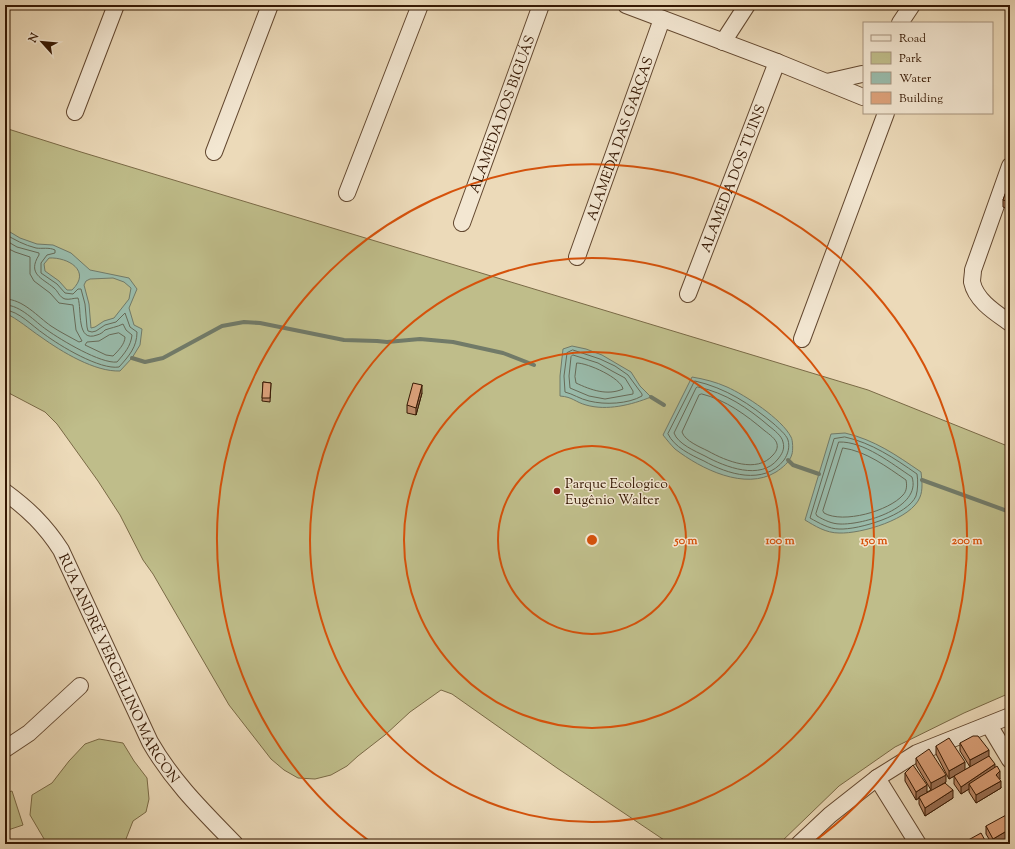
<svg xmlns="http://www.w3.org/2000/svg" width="1015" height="849" viewBox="0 0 1015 849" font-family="'Sorts Mill Goudy',serif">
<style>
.green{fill:#bfbd8a;stroke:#7a6a46}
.water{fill:#99bbab;stroke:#717a68;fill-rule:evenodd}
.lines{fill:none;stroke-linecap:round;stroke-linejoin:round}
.shore{stroke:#676a57;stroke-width:1}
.stream{stroke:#717a68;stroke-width:4}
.minor-casing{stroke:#634830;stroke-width:18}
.minor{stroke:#f3e7d2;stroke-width:16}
.wall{fill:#be8b6a;stroke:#351803}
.shaded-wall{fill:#9b7156;stroke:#351803}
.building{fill:#dda27b;stroke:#351803}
.ring{fill:none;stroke:#d6520b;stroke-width:2}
.poi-dot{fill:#8f2418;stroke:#f3e7d2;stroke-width:1.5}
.labels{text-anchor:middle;stroke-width:3;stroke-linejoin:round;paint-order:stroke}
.street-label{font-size:14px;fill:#351803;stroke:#f3e7d2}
.poi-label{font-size:14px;fill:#351803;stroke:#f3e7d2;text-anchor:start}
.centre{fill:#d6520b;stroke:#f3e7d2;stroke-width:2}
.ring-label{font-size:12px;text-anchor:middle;font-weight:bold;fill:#d6520b;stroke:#f3e7d2;stroke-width:3;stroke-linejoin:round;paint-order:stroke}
</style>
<rect width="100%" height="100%" fill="#ecdab9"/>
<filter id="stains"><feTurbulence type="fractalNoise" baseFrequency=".005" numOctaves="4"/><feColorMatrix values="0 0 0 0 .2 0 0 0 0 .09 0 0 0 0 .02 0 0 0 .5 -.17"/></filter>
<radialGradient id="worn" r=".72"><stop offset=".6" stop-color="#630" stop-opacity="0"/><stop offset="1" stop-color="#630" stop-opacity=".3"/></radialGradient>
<g class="green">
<polygon points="5,128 81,152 868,390 1010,447 1010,693 964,713 895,747 839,786 779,844 670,844 557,768 452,694 441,690 410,712 385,735 358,756 347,766 331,775 315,779 298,778 284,770 271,759 229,705 153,574 143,560 120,515 98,481 57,424 45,412 5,391"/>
<polygon points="99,739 123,743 134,761 147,778 149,799 146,812 133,821 126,839 129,844 47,844 30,815 32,795 52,783 69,761 85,744"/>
<polygon points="12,791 23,825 5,831 5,793"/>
</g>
<g class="water">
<path d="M5 229 20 238 37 244 53 245 71 253 90 270 129 278 137 289 129 308 134 325 142 329 140 345 132 358 120 371C95 372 62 352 41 337 29 329 18 319 5 313ZM49 258C68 257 92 271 72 290H67L59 281 45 271 44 264ZM113 278 124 282 131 288 129 299 114 318 104 321 95 327 91 328 89 304 84 285 86 281 90 279Z"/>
<path d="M572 346 586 349 602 355 631 372 640 386 651 397C631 405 607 411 586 405 575 402 573 397 560 396V376L563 349Z"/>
<path d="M692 377C704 379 716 382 727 387 745 395 782 419 791 437 793 440 793 451 792 454 790 462 782 468 776 472 745 491 701 469 675 449 671 445 667 440 663 435Z"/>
<path d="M845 433C875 440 896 455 921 472 922 480 923 490 920 497 912 519 861 534 839 533 826 533 815 526 805 520L831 434Z"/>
</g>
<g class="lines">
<g class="shore">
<path d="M5 234C15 240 24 245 36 248 42 249 49 247 55 250V253L47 255 41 263V273L57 284 65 293 73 294 78 289H81L85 304 87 327 88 331 92 332 96 331 105 325 116 322 125 313 130 327 137 332C137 347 129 356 119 367 100 370 60 346 44 334 32 326 19 311 5 310"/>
<path d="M5 240 17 247 39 253V255C27 274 42 278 54 288 58 291 59 297 65 299 69 300 74 298 78 298 82 310 76 343 97 335 101 334 103 332 105 330 110 328 117 327 123 324L126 330 132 335C131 346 124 354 117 362 101 364 61 340 47 330 35 322 21 305 5 305"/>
<path d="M5 247 15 252 30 257V274L34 281 50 293 59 303 73 305 76 330 82 341 79 342C70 337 60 332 51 326 38 317 23 299 5 299"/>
<path d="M119 333 125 337C125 344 118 351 113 356L106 355 85 345 87 342 99 341 109 335Z"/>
<path d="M573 350 600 359 615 366 628 375 642 394V396C628 404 605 405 589 401 580 399 573 394 565 392L564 376 567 353Z"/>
<polygon points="573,355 598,363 612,371 625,378 633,391 633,394 605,399 589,396 570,388 569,376 571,357"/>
<path d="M577 363C588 363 621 378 623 389 607 396 591 390 576 383L575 377Z"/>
<path d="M695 381C726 388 750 404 774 424 778 428 786 434 788 440 790 447 788 454 784 460 764 486 727 474 704 461 691 455 674 447 668 434Z"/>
<path d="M698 387C726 393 748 408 769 426 774 430 782 436 783 442 785 449 782 454 778 459 761 481 725 467 705 456 695 451 678 444 674 433L696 388Z"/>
<path d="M702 394C726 400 746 415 765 431 769 434 776 439 777 444 778 448 776 452 773 455 757 474 726 461 708 451 700 447 685 441 682 432L699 395Z"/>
<path d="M845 437C872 443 894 458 917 474 918 480 918 490 916 496 908 515 859 530 839 529 829 529 819 523 810 518L834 439Z"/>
<path d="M839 442C864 441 892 464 912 477 922 508 863 525 840 524 832 524 824 520 817 516L816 514Z"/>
<path d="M843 448C866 451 887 467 906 480 907 485 907 491 903 495 889 511 843 524 824 513L823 511Z"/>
</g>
<g class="stream">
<polyline points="132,358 145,362 163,358 222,326 244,322 260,323 344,340 377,341 387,342 420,339 453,342 503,353 534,365"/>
<polyline points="651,397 664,405"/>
<polyline points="788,460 793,465 819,474"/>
<polyline points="922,480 1010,512"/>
</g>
<defs>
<g id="minor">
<polyline points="626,5 777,62 863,97"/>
<polyline points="900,23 912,5"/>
<polyline points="723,42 747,5"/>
<polyline points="827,82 862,74"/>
<polyline points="75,112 116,5"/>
<polyline points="214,152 270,5"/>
<path d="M1010 166 973 270C973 274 972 278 972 282 976 301 996 313 1010 323"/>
<polyline points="347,193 420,5"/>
<path id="s1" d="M462 223 541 5"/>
<path id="s2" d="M577 257 662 19"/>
<path id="s3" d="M688 294 777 62"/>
<polyline points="802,339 886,113"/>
<path id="s4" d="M5 492C28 509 45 525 61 550L150 742C173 782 203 811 235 844"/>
<polyline points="989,725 1010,760"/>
<polyline points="5,749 29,733 80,686"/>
<polyline points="877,778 918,844"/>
<polyline points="799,844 830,815 877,778 917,753 1010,716"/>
</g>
</defs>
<use href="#minor" class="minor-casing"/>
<use href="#minor" class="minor"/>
</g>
<g class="wall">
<polygon points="1010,181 1010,210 1003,207 1003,200"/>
<polygon points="263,382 271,383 270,402 262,401"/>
<polygon points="422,393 416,415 407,413 407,405"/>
<polygon points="960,743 989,756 995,768 1000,779 999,779 1001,788 976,803 969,792 969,789 961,794 954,784 954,776 970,767 960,751"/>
<polygon points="936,746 965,770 949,779 936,754"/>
<polygon points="916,758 946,782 945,783 953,798 925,816 919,804 919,798 916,800 905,781 905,773 927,792 931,790 916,765"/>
<polygon points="986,826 997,844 992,844 986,834"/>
</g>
<g class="shaded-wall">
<polygon points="422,385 422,393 416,415 416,408"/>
<polygon points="989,750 989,757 970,768 970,760"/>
<polygon points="965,762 965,770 949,779 949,771"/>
<polygon points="995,764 995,772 969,784 969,789 961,794 961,787"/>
<polygon points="1000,771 1000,779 996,783 996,775"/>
<polygon points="946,775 946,782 931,791 931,783"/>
<polygon points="1001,781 1001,788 976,803 976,795"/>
<polygon points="927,785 927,793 919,797 919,798 916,800 916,792"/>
<polygon points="953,790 953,798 925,816 925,808"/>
<polygon points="1010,829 1010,837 997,844 993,844 993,839"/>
</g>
<g class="building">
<polygon points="1010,181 1010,202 1003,200"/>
<polygon points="263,382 271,383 270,398 262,398"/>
<polygon points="413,383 422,385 416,408 407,405"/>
<polygon points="973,736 978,736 989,750 970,760 960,743"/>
<polygon points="949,738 965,762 949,771 936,746"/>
<polygon points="929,749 946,775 931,783 916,758"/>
<polygon points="989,756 995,764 961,787 954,776"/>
<polygon points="913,765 927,785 916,792 905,773"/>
<polygon points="997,766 1000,771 996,775 1001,781 976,795 969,784"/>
<polygon points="945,783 953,790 925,808 919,797"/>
<polygon points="1008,814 1010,818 1010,829 993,839 986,826"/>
<polygon points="981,833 987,844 961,844"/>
</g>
<g class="ring">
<circle cx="592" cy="540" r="94"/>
<circle cx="592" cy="540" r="188"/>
<circle cx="592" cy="540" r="282"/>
<path d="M372 843A375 375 0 1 1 812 843"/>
</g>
<circle class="poi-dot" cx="557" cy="491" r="4"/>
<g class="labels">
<g class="street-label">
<text dy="5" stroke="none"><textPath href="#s1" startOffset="116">ALAMEDA DOS BIGUÁS</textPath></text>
<text dy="5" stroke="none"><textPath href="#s2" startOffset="126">ALAMEDA DAS GARÇAS</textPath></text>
<text dy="5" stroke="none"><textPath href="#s3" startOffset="124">ALAMEDA DOS TUINS</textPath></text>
<text dy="5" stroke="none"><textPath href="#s4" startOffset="213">RUA ANDRÉ VERCELLINO MARCON</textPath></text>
</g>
<g class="poi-label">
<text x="565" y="488">Parque Ecologico<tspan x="565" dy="16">Eugênio Walter</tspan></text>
</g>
</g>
<circle cx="592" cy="540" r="6" class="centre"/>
<g class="ring-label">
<text x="686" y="544">50 m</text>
<text x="780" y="544">100 m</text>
<text x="874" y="544">150 m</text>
<text x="967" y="544">200 m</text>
</g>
<rect width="1015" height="849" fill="none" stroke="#ecdab9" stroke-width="20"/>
<rect x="6" y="6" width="1003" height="837" fill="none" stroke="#351803" stroke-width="2"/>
<rect x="10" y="10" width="995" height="829" fill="none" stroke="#351803"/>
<rect x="863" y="22" width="130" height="92" fill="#f3e7d2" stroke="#a7947f"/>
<rect x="871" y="35" width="20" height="6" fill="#f3e7d2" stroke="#a7947f"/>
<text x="899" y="42" font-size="12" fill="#351803">Road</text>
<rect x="871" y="52" width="20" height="12" fill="#bfbd8a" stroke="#a7947f"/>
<text x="899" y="62" font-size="12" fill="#351803">Park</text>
<rect x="871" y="72" width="20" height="12" fill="#99bbab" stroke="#a7947f"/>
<text x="899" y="82" font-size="12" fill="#351803">Water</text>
<rect x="871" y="92" width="20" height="12" fill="#dda27b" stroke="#a7947f"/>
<text x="899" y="102" font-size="12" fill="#351803">Building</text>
<g transform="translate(42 42) rotate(297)" stroke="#f3e7d2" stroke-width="3" paint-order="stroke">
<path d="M0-3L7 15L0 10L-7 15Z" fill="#351803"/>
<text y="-6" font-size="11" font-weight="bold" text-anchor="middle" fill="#351803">N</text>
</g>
<rect width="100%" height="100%" filter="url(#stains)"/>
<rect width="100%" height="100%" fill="url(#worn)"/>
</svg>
